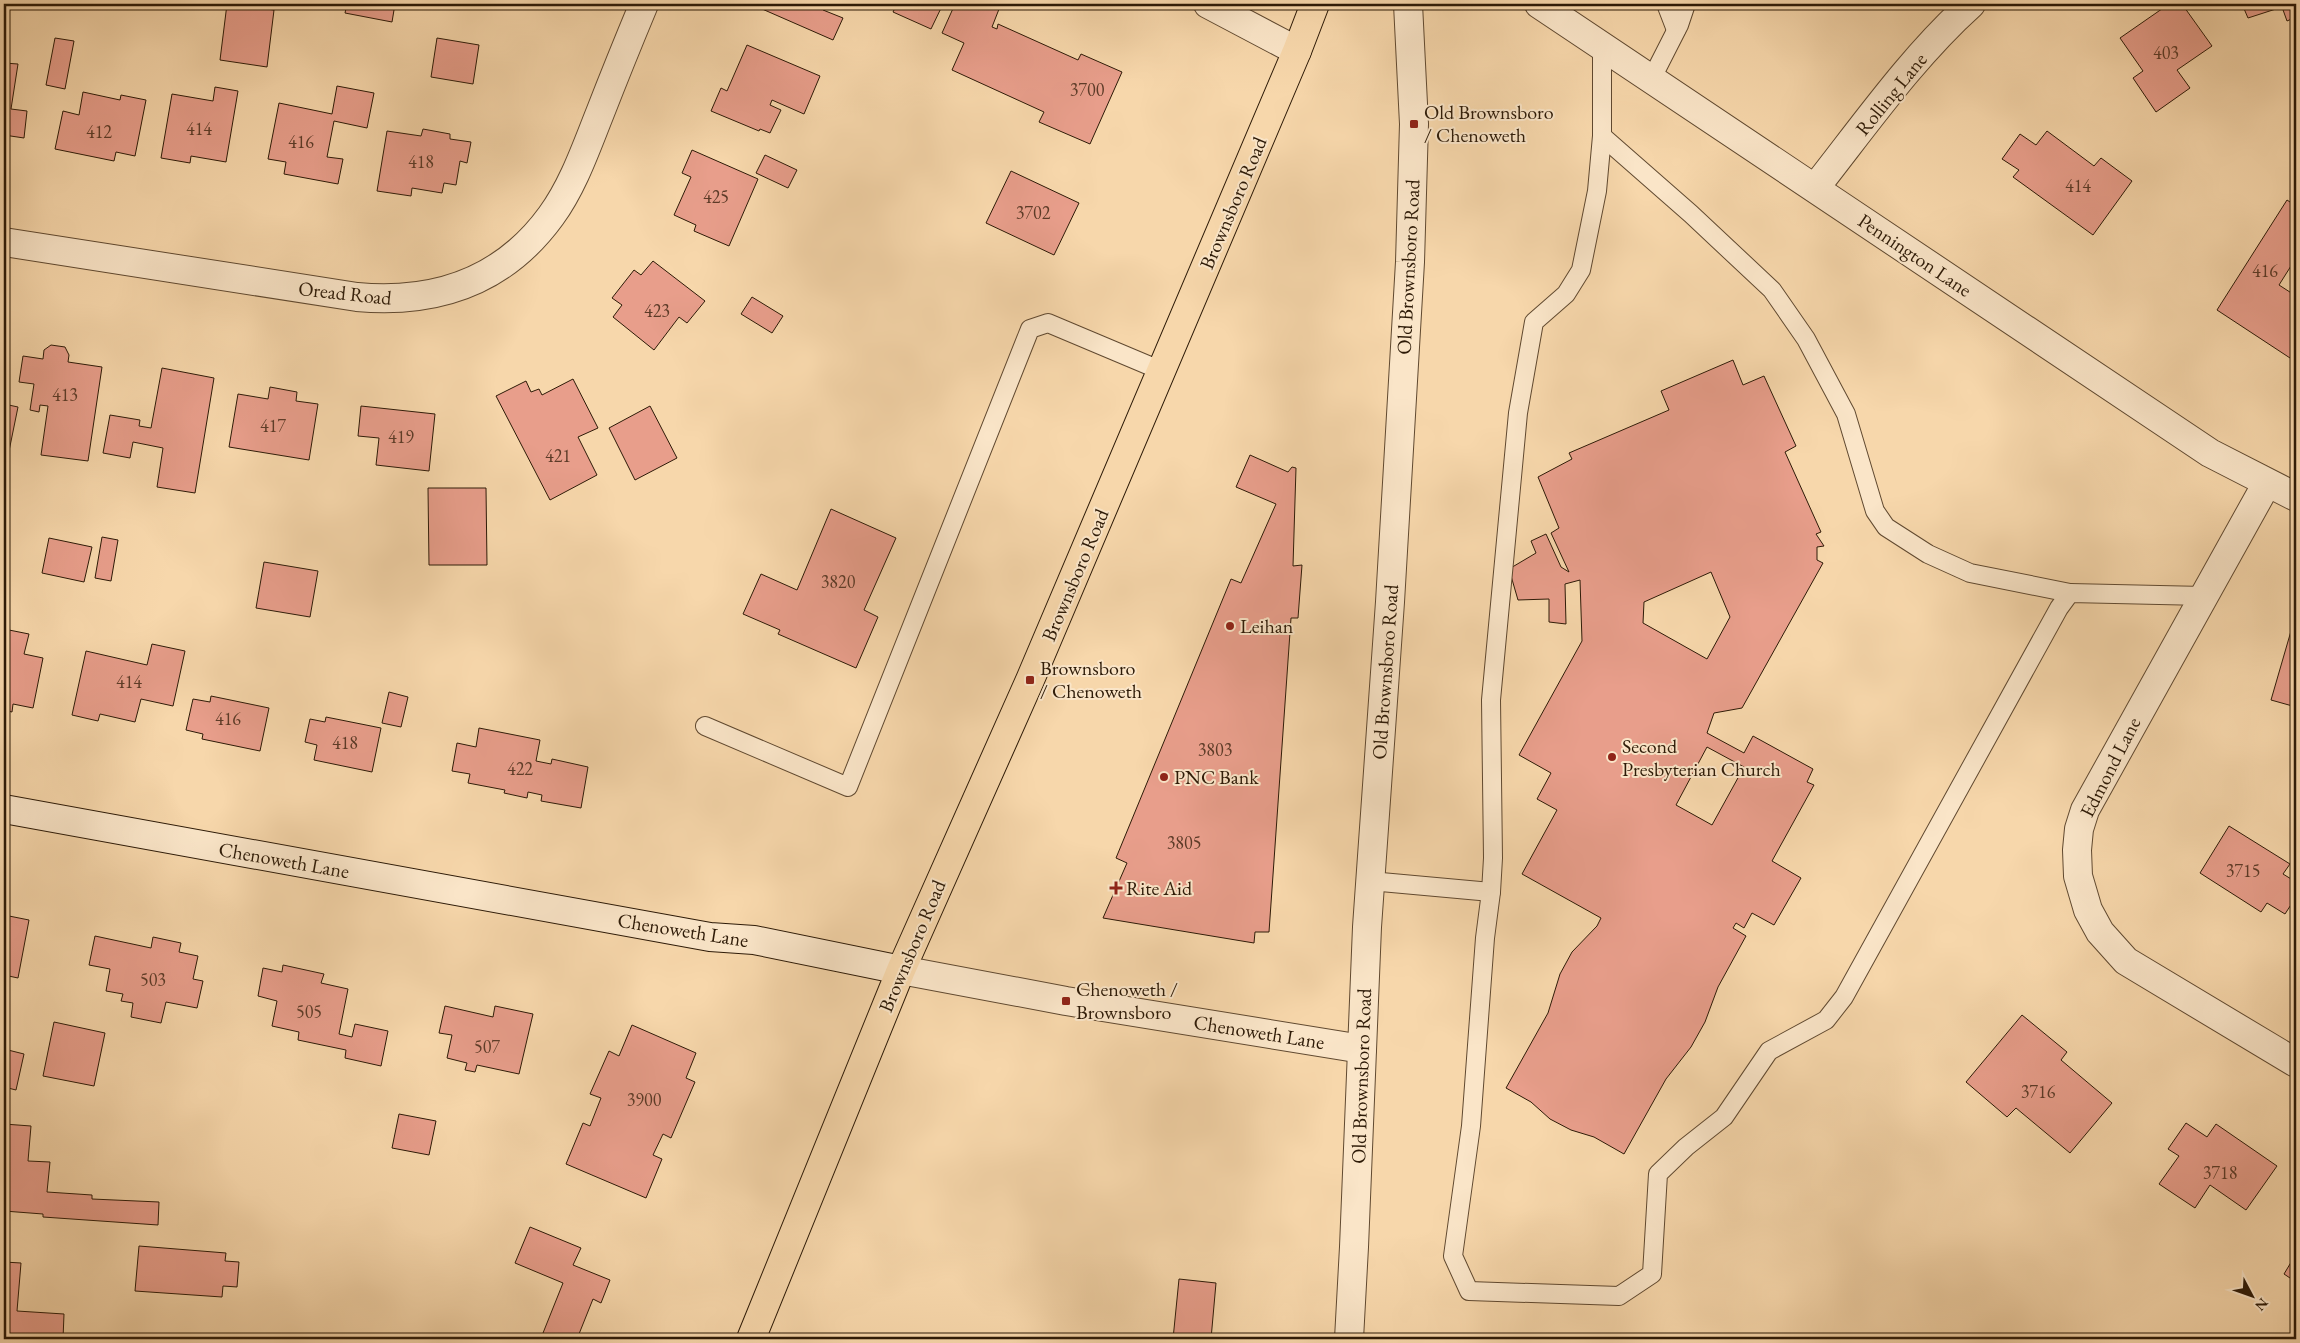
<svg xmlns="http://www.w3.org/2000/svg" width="2300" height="1343" viewBox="0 0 2300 1343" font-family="'EB Garamond',serif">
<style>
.building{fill:#e89e8b;stroke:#2d1a07;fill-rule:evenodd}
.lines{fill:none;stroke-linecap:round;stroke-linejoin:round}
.lane-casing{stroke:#604930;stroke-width:20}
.street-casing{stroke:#604930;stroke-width:30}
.secondary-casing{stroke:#2d1a07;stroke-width:30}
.primary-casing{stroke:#2d1a07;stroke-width:30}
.lane{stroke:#fae5c8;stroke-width:18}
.street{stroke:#fae5c8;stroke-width:28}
.secondary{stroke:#fae5c8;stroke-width:28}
.primary{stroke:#f7d7ab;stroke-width:28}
.poi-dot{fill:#8f2418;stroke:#fae5c8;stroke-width:2}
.labels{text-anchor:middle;stroke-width:4;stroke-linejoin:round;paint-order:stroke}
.number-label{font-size:18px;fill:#5c3b28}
.street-label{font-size:20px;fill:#2d1a07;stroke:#fae5c8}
.poi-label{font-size:20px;fill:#2d1a07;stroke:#fae5c8;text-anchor:start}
</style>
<rect width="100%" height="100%" fill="#f7d7ab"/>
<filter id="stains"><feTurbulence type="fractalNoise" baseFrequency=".004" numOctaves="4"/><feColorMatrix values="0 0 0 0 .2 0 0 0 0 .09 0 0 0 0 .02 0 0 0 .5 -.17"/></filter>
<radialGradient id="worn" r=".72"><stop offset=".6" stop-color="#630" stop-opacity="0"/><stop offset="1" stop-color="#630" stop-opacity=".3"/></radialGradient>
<g class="building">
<polygon points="227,4 274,10 267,67 220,60"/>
<polygon points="347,4 395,4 392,22 345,13"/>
<polygon points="492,4 524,4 523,9"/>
<polygon points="754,4 825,4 823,10 843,18 833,40 753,5"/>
<polygon points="897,4 943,4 931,29 893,12"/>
<polygon points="955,4 1001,4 992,27 997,29 998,24 1078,60 1081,54 1122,72 1090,144 1039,122 1044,112 952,70 964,43 942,33"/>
<polygon points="2169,4 2182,4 2212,46 2177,70 2190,88 2156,112 2133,78 2143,71 2120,38"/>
<polygon points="2242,4 2296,4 2296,17 2287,21 2282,7 2248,18"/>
<polygon points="55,38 74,41 65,89 46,85"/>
<polygon points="437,38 479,45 473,84 431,77"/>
<polygon points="747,45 820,76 804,114 772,100 770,105 781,110 770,133 760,129 759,131 711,111 721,88 727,91"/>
<polygon points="4,56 4,63 18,64 11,109 27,111 24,138 4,135"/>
<polygon points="337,86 374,93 367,128 334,121 327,157 343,159 338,184 284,174 286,162 268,159 279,103 332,114"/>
<polygon points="215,87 238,91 226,162 191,156 190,163 161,158 172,94 213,101"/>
<polygon points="83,92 120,100 121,95 146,100 135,156 116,152 114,161 55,149 63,111 79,115"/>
<polygon points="423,129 450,134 450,139 471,142 467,163 460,161 456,185 444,183 442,193 412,188 411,196 377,191 387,131 421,136"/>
<polygon points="2047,131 2094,166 2101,158 2132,181 2093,235 2013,177 2019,170 2002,159 2020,134 2036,145"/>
<polygon points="692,150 758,179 729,246 694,231 696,225 674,215 691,177 682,173"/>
<polygon points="765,155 797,170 788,188 756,173"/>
<polygon points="1011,171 1079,203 1054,255 986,223"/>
<polygon points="2287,200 2296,206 2296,258 2279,285 2296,296 2296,348 2290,358 2217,310"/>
<polygon points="653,261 705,301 687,323 679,317 654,350 613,317 622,305 612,298 634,270 641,275"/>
<polygon points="752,297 783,316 772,333 741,314"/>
<polygon points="51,345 65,347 69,355 68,362 102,367 88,461 41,455 48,406 40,405 39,412 30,410 34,384 19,382 23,356 43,359 44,350"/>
<path d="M1733 360 1743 385 1764 376 1796 446 1785 452 1821 532 1816 534 1824 546 1817 547V560L1823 563 1742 708 1714 713 1707 733 1744 753 1753 736 1813 769 1807 782 1814 785 1772 861 1801 878 1774 925 1752 913 1744 928 1736 923 1733 928 1746 936 1718 987 1705 1022 1691 1047 1666 1079 1624 1154 1594 1137 1571 1130 1550 1119 1531 1102 1506 1088 1548 1013 1560 974 1572 952 1597 926 1601 918 1522 874 1557 810 1537 799 1551 773 1519 755 1582 641 1580 580 1565 584 1566 624 1549 622V599L1518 600 1509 569 1536 553 1531 541 1546 534 1561 567 1569 572 1551 533 1559 528 1538 477 1572 459 1569 453 1669 410 1661 391ZM1711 572 1730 617 1707 659 1643 623 1644 602ZM1707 747 1744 767 1712 825 1676 805Z"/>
<polygon points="162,368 214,378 195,493 157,487 163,448 133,442 130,458 103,453 110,415 140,420 139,426 151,428"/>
<polygon points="573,379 598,428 578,437 597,475 550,500 496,396 526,381 531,392 539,389 542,395"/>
<polygon points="270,387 297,392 296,401 318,404 309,460 229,447 238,394 268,399"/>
<polygon points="4,404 18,407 8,456 4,455"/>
<polygon points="361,406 435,414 429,471 376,465 379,438 358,436"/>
<polygon points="650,406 677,458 635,480 609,428"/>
<polygon points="1250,455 1288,472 1292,467 1296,468 1293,566 1302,565 1298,618 1291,618 1269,932 1255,932 1254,943 1103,918 1127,863 1116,858 1231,579 1241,583 1276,504 1236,487"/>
<polygon points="428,488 486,488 487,565 429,565"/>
<polygon points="831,509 896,538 864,610 878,617 856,668 778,634 780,630 743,614 761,574 797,590"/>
<polygon points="102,537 118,540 111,581 95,578"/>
<polygon points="49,538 92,547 84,582 42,573"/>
<polygon points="264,562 318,571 310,617 256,608"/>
<polygon points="4,629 29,634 24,654 43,658 33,708 13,704 12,712 4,710"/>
<polygon points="2291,631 2296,632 2296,707 2271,700"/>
<polygon points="152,644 185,651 173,706 141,699 135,722 100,714 98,721 72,715 86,651 147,665"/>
<polygon points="389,692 408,697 401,727 382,723"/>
<polygon points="211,696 269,708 260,751 202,739 203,734 186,730 193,699 210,702"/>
<polygon points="326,717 381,728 372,772 314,760 317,745 305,742 310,719 325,722"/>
<polygon points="479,728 540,740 536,761 551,764 552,759 588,767 581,808 541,801 542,795 528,792 527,798 504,793 505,790 468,783 470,774 452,771 457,743 476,747"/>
<polygon points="2229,826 2290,864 2283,874 2296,882 2296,897 2285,914 2267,903 2261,912 2200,873"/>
<polygon points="4,915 29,920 18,978 4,975"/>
<polygon points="95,936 151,948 153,937 181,943 179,952 198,956 193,979 203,981 197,1008 166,1002 161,1023 131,1017 133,1003 121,1001 123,994 106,991 110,969 89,965"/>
<polygon points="283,965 324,974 321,983 348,989 339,1034 352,1037 355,1024 388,1031 381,1066 345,1058 346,1050 298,1040 299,1032 272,1026 277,1001 258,996 263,968 282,972"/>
<polygon points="445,1006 493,1017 495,1006 533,1014 519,1074 477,1065 475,1072 465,1070 467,1063 447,1058 452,1035 439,1033"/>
<polygon points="2022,1015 2067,1052 2061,1060 2112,1103 2070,1153 2016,1108 2007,1117 1966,1082"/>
<polygon points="54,1022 105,1033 94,1086 43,1076"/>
<polygon points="632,1025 696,1053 686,1078 695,1082 671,1138 663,1134 653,1155 662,1159 646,1198 566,1164 583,1123 590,1126 601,1098 590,1094 609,1051 619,1056"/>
<polygon points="4,1049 24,1054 16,1090 4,1087"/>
<polygon points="399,1114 436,1121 429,1155 392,1148"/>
<polygon points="2186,1123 2207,1137 2216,1124 2277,1166 2246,1210 2210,1185 2195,1208 2159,1184 2179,1156 2168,1149"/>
<polygon points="4,1124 31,1126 28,1161 50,1162 47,1192 92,1195 92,1199 159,1202 158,1225 43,1217 43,1214 4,1211"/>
<polygon points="530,1227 581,1248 573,1265 610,1280 601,1303 593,1299 577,1339 556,1339 543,1333 563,1283 515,1263"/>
<polygon points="139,1246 226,1253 225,1261 239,1262 237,1287 223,1286 222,1297 135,1291"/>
<polygon points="2296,1254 2296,1282 2284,1274"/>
<polygon points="4,1262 21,1263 17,1311 64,1314 63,1339 4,1339"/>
<polygon points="1179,1279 1216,1283 1211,1339 1173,1339"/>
</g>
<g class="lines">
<defs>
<g id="lane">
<polyline points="1666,4 1676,30"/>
<polyline points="1602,44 1602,136 1597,191 1581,270 1566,294 1534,322 1518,413 1491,700 1493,858 1491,892 1485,938 1471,1126 1453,1256 1469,1291 1619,1296 1652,1274 1658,1174 1686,1147 1724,1117 1769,1051 1826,1020 1844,997 2059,608 2070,593 2204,596"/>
<polyline points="1652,78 1679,25 1686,4"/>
<polyline points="1602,136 1691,214 1772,290 1806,339 1846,414 1875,511 1886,527 1928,554 1970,573 2070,593"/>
<polyline points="705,726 848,787 1030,329 1048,323 1162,371"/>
<polyline points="1370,881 1491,892"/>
</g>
<g id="street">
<polyline points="1208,4 1297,51"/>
<polyline points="1539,4 2210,453 2296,497"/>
<path d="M1815 188C1864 126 1912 57 1971 4"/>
<path d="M4 242 357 297C435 304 503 282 551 216 573 186 586 148 600 113 614 77 629 40 644 4"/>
<polyline points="2267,483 2085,810 2079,829 2077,850 2078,876 2088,910 2100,932 2126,961 2296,1063"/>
<polyline points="901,970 1066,1001 1362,1049"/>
<polyline points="1349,1339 1354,1247 1367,927 1390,602 1410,262 1414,124 1408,4"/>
</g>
<polyline id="secondary" points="4,809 710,937 754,940 901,970"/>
<polyline id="primary" points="751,1339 901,970 1030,680 1297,51 1315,4"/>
</defs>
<use href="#lane" class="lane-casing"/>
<use href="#street" class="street-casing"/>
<use href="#secondary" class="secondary-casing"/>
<use href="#primary" class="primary-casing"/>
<use href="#lane" class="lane"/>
<use href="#street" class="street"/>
<use href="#secondary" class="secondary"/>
<use href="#primary" class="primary"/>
</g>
<g class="poi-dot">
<rect x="1409" y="119" width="10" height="10" rx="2.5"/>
<circle cx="1230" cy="626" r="5"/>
<rect x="1025" y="675" width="10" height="10" rx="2.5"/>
<circle cx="1612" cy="757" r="5"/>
<circle cx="1164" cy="777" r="5"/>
<path d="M1113.5 880.5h5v5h5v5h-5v5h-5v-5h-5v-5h5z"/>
<rect x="1061" y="996" width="10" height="10" rx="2.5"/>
</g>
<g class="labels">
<g class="number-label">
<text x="2166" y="59">403</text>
<text x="1087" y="96">3700</text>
<text x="199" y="135">414</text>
<text x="99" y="138">412</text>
<text x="301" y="148">416</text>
<text x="421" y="168">418</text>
<text x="2078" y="192">414</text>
<text x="716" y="203">425</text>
<text x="1033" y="219">3702</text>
<text x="2265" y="277">416</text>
<text x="657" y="317">423</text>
<text x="65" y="401">413</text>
<text x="273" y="432">417</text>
<text x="401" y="443">419</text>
<text x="558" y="462">421</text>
<text x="838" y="588">3820</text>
<text x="129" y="688">414</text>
<text x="228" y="725">416</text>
<text x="345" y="749">418</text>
<text x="1215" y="756">3803</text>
<text x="520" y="775">422</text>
<text x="1184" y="849">3805</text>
<text x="2243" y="877">3715</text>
<text x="153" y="986">503</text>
<text x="309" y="1018">505</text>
<text x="487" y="1053">507</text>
<text x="2038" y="1098">3716</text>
<text x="644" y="1106">3900</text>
<text x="2220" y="1179">3718</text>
</g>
<g class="street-label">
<text transform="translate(1891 94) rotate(-51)" y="7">Rolling Lane</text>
<text transform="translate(1233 203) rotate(-67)" y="7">Brownsboro Road</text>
<text transform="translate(1915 255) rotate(34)" y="7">Pennington Lane</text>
<text transform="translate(1408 267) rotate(-87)" y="7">Old Brownsboro Road</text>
<text transform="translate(345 293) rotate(6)" y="7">Oread Road</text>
<text transform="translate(1075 575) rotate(-67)" y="7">Brownsboro Road</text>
<text transform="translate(1385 672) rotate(-86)" y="7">Old Brownsboro Road</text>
<text transform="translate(2110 767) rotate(-63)" y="7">Edmond Lane</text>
<text transform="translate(284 860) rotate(10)" y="7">Chenoweth Lane</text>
<text transform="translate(683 930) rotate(9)" y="7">Chenoweth Lane</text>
<text transform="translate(912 946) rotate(-67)" y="7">Brownsboro Road</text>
<text transform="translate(1259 1032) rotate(9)" y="7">Chenoweth Lane</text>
<text transform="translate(1361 1076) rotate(-88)" y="7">Old Brownsboro Road</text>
</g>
<g class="poi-label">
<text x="1424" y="119">Old Brownsboro<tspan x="1424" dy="23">/ Chenoweth</tspan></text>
<text x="1240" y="633">Leihan</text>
<text x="1040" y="675">Brownsboro<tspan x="1040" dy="23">/ Chenoweth</tspan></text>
<text x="1622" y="753">Second<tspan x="1622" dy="23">Presbyterian Church</tspan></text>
<text x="1174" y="784">PNC Bank</text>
<text x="1126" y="895">Rite Aid</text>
<text x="1076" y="996">Chenoweth /<tspan x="1076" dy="23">Brownsboro</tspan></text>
</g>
</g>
<rect width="2300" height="1343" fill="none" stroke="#f7d7ab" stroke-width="20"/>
<rect x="5" y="5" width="2290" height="1333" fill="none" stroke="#2d1a07" stroke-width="2.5"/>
<rect x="10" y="10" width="2280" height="1323" fill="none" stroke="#2d1a07"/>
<g transform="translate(2252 1296) rotate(131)" stroke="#fae5c8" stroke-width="4" paint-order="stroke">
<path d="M0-4L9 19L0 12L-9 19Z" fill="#2d1a07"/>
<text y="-8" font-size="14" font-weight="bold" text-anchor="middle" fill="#2d1a07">N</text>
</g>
<rect width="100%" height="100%" filter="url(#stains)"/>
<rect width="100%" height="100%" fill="url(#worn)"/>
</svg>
